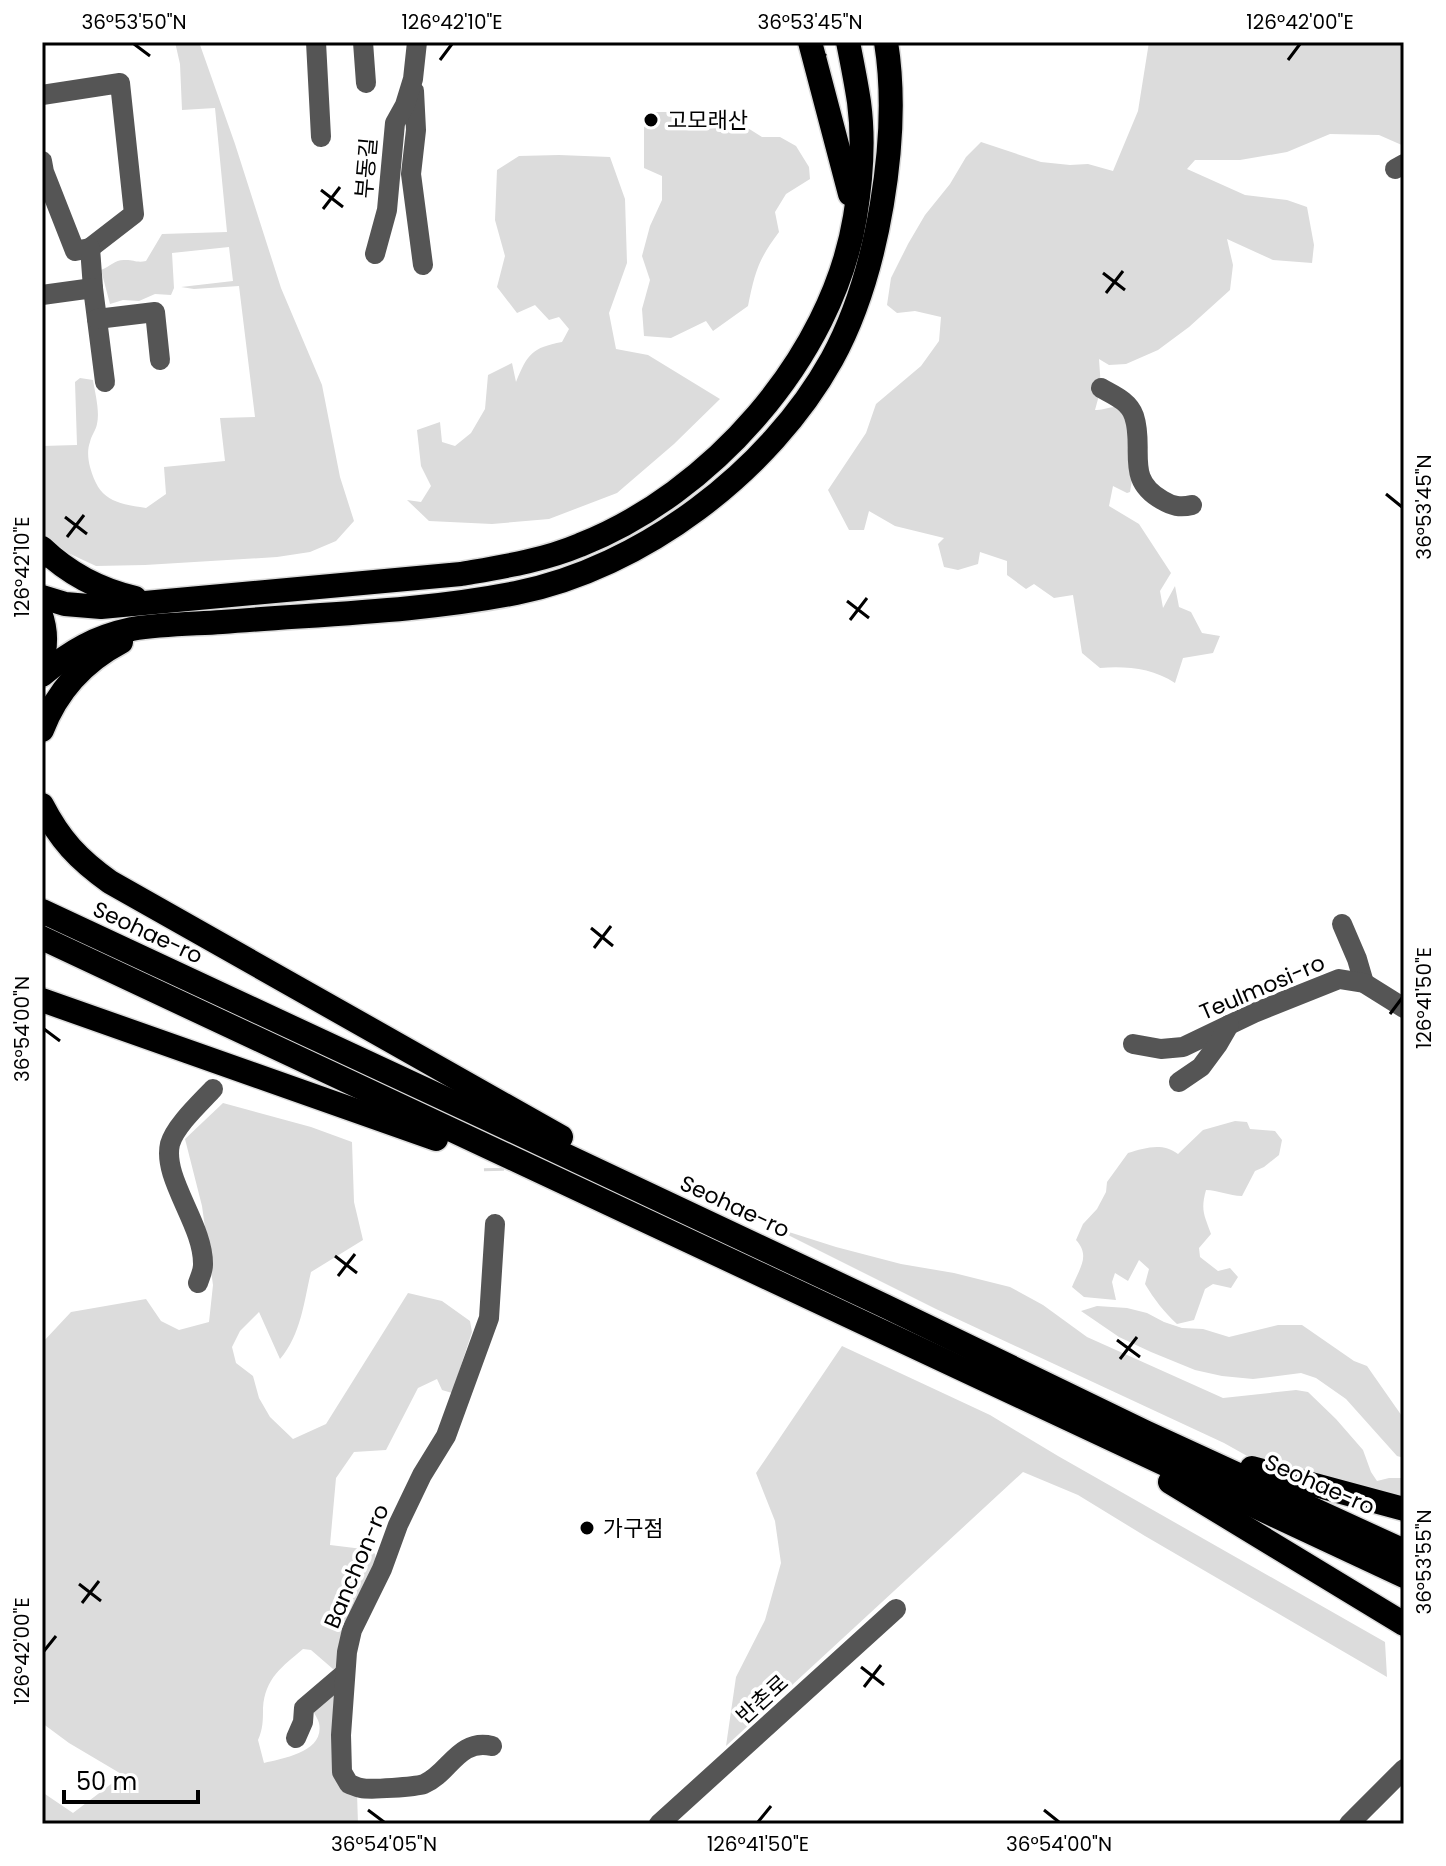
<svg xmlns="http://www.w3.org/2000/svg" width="1446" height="1866" viewBox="0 0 1446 1866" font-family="Poppins,'Noto Sans KR',sans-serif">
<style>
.green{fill:#dcdcdc}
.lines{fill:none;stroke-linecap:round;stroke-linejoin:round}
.minor-tunnel{stroke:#d9d9d9;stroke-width:20;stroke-dasharray:20 10;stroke-linecap:butt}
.major-casing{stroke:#dbdbdb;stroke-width:23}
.highway-casing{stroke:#dbdbdb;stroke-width:27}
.minor{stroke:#555;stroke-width:20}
.major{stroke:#000;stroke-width:20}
.highway{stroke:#000;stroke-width:24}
.ticks{fill:none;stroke:#000;stroke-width:3}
.poi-dot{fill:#000;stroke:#fff;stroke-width:3}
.labels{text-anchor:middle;stroke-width:7;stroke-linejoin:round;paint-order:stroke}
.poi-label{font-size:22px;fill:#000;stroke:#fff;text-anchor:start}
.street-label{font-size:22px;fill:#000;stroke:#fff}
.neatline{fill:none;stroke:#000;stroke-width:3}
.ticks-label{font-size:20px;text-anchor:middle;fill:#000}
</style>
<rect width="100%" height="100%" fill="#fff"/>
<g class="green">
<path d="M175 42H199L235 144 281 288 322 385 340 477 354 521 336 541 310 552 277 557 145 565 96 566 53 546 42 532V446L77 445 75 382 80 378 93 380C95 393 100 411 97 424 96 430 91 436 90 442 87 450 88 459 90 467 99 500 114 503 146 508L166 494 164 467 225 461 220 418 255 417 239 286 194 289 181 287 233 281 229 247 172 253 174 288 171 295 155 294 139 301 123 300 110 304 101 270C111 266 115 259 126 260 134 260 137 263 146 261L162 234 227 232 215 108 182 110 180 64Z"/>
<path d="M1149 42H1404V146L1379 135 1330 134 1287 152 1240 160H1195L1187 169 1245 195 1287 200 1307 207 1314 245 1312 263 1273 260 1227 239 1233 265 1230 290 1189 327 1158 350 1126 364 1109 365 1099 359 1101 388 1095 410C1106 411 1113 403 1124 410L1133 474 1130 492 1127 493 1113 486 1109 506 1139 524 1171 573 1160 591 1163 608 1175 586 1179 607 1191 612 1202 633 1220 636 1213 653 1183 658 1175 683C1152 668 1126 666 1100 668L1082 653 1073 595 1054 598 1034 584 1026 589 1007 575V561L980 552 978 564 958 570 944 567 938 544 944 538 895 526 869 511 864 530H849L828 490 866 433 876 404 921 366 939 341 941 317 915 311 897 313 887 305 891 278 908 244 925 215 950 184 966 157 981 142 1041 162 1070 165 1088 164 1113 171 1138 111Z"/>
<path d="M654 112H668L693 123 735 120 762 137H780L796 146 809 167 810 179 786 194 775 212 779 232C758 260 755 272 748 306L713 331 706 321 671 338 644 336 642 309 650 280 642 256 650 226 662 200V176L644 168V125Z"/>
<path d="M559 155 610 157 625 199 627 263 609 313 616 349 648 355 720 399 674 444 617 493 549 519 492 524 429 521 407 500 421 502 431 486 421 466 417 430 440 422 442 442 455 446 471 433 485 409 488 375 512 363 516 382C528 353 532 348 562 342L569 329 559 317 549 320 535 305 517 313 497 287 505 256 495 220 497 170 519 156Z"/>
<path d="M223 1103 311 1127 352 1142 354 1202 363 1240 311 1272C304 1301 301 1335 280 1359L259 1312 240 1331 232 1347 236 1363 253 1376 259 1398 270 1417 293 1439 326 1424 408 1293 442 1301 470 1321 472 1332 452 1393 442 1390 437 1379 418 1388 386 1450 354 1452 336 1478 330 1545 371 1550 375 1554 376 1560 338 1668 333 1669 311 1650 303 1649C282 1667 265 1678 263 1708 263 1720 263 1729 258 1740L264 1763C284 1758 325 1752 319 1723 318 1719 315 1715 313 1711L344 1687 341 1735 357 1793 358 1824H42V1792L73 1813 123 1775 69 1743 42 1723V1343L71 1312 146 1299 161 1321 179 1330 209 1322 213 1285 202 1206 185 1139Z"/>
<path d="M1235 1121 1247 1122 1250 1129 1275 1131 1282 1140 1279 1155 1264 1167 1255 1171 1242 1196C1229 1196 1218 1190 1206 1190 1200 1211 1205 1216 1211 1234L1199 1248 1200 1257 1218 1271 1230 1268 1238 1277 1231 1288 1213 1284 1205 1289 1194 1320 1177 1324C1164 1312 1154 1299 1145 1284L1149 1269 1139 1260 1128 1281 1115 1273 1112 1282 1116 1300 1084 1297 1072 1287C1079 1269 1091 1256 1076 1240L1083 1224 1097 1209 1106 1192 1107 1182 1128 1153C1145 1148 1162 1142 1178 1154L1203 1130Z"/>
<polygon points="770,1226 836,1247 901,1264 954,1273 1010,1287 1043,1305 1087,1337 1223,1398 1296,1390 1308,1392 1336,1419 1363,1450 1371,1472 1377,1481 1389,1478 1402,1478 1404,1480 1404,1503 1249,1457 1224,1443 936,1309"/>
<polygon points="1097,1306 1127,1308 1147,1313 1164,1322 1182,1328 1203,1329 1229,1337 1278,1325 1302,1325 1354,1361 1367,1366 1404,1419 1404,1458 1397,1456 1346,1399 1316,1378 1301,1373 1253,1379 1222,1376 1195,1370 1151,1352 1119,1337 1081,1311"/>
<polygon points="842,1346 990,1415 1058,1456 1385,1642 1387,1677 1145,1536 1078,1495 1023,1472 726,1746 736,1677 765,1620 781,1563 775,1521 756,1473"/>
</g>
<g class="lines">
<polyline class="minor-tunnel" points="493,1138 494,1171"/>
<defs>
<path id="major" d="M42 612C49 631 49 648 42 667"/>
<g id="highway">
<polyline points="810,42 850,194"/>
<path d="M42 548C69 574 100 590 135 598"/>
<path d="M42 597 65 604 101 607 461 574C501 567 542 561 580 545 710 494 832 358 855 217 861 181 864 139 859 102 856 82 852 62 848 42"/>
<path d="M42 675C71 651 95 637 132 629 162 624 192 624 222 622 320 614 420 612 516 593 642 568 770 471 832 359 878 275 901 136 886 42"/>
<path d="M42 730C57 691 85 661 121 642"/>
<path d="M42 805C60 840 78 859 110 882L561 1137"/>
<polyline points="42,911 482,1116 885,1306 1145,1432 1404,1551"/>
<polyline points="42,938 1404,1576"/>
<polyline points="42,1000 436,1139"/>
<polyline points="1252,1468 1404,1509"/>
<polyline points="1170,1482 1404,1624"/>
</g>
</defs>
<use href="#major" class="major-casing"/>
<use href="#highway" class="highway-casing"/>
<g class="minor">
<polyline points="316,42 321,137"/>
<polyline points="363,42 366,83"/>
<polyline points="414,91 416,130 411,174 423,265"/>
<polyline points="42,95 120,83 134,214 90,248"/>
<polyline points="42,161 44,172 75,251 90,248 93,288"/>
<polyline points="1395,169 1404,164"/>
<polyline points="375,254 387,210 395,123 405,105 413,79 417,42"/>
<polyline points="42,295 93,288 105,382"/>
<polyline points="97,319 155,312 160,360"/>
<path d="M1101 388C1113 395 1129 401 1134 416 1145 449 1124 479 1162 500 1172 506 1180 508 1192 505"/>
<polyline points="1342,924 1357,959 1364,983"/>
<polyline points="1133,1044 1161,1049 1183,1047 1254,1013 1339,979 1364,983 1404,1008"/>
<polyline points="1179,1082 1201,1067 1218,1044 1229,1025"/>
<path d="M198 1283C200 1277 203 1271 203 1265 204 1225 162 1179 170 1144 175 1126 200 1103 213 1089"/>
<polyline points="296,1738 303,1722 304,1708 345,1673"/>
<path d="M492 1746C458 1738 449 1774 424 1784 415 1787 370 1790 361 1788 356 1787 353 1785 349 1784L342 1772 341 1735 347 1652 352 1630 382 1569 398 1525 422 1475 446 1436 489 1318 495 1224"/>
<polyline points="659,1824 896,1609"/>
<polyline points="1349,1824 1404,1769"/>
</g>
<use href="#major" class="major"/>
<use href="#highway" class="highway"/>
</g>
<path class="ticks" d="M134 44 150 56M810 44 826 56M440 60 452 44M1288 60 1300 44M321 190 343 207M323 209 340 187M1103 273 1125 290M1106 293 1123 271M1386 494 1402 507M65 517 87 534M67 537 84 515M44 567 56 551M847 601 869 618M850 620 867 598M591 928 613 946M594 948 611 926M1390 1014 1402 998M44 1029 60 1041M335 1256 357 1273M338 1276 355 1254M1117 1340 1140 1357M1120 1359 1137 1337M1386 1550 1402 1562M79 1584 101 1601M82 1603 99 1581M44 1651 56 1636M861 1667 884 1685M864 1687 881 1665M368 1810 384 1822M1044 1810 1059 1822M758 1822 771 1806"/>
<g class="poi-dot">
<circle cx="651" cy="120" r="8"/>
<circle cx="587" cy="1528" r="8"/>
</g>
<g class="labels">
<g class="poi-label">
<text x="667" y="128">고모래산</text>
<text x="603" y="1536">가구점</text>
</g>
<g class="street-label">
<text transform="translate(366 168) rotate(-85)" y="8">부동길</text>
<text transform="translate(148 932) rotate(25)" y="8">Seohae-ro</text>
<text transform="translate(1262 987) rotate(-23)" y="8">Teulmosi-ro</text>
<text transform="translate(735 1206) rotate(25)" y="8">Seohae-ro</text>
<text transform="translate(1320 1484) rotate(24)" y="8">Seohae-ro</text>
<text transform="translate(356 1566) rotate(-67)" y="8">Banchon-ro</text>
<text transform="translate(762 1699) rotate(-42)" y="8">반촌로</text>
</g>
</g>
<rect width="1446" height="1866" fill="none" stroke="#ffffff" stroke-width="88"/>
<path d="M64 1790v12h134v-12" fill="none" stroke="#000000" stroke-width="4"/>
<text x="76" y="1790" font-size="24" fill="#000000" stroke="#ffffff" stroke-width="6" paint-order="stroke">50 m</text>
<rect x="44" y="44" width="1358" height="1778" class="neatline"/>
<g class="ticks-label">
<text x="134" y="29">36°53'50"N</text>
<text x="452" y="29">126°42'10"E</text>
<text x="810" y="29">36°53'45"N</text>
<text x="1300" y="29">126°42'00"E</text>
<text transform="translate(1424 507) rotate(-90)" y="7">36°53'45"N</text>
<text transform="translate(22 567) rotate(-90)" y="7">126°42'10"E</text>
<text transform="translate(1424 998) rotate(-90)" y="7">126°41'50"E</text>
<text transform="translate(22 1029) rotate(-90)" y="7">36°54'00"N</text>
<text transform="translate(1424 1562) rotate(-90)" y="7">36°53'55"N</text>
<text transform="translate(22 1651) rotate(-90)" y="7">126°42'00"E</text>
<text x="384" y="1851">36°54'05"N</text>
<text x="758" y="1851">126°41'50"E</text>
<text x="1059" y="1851">36°54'00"N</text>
</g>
</svg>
